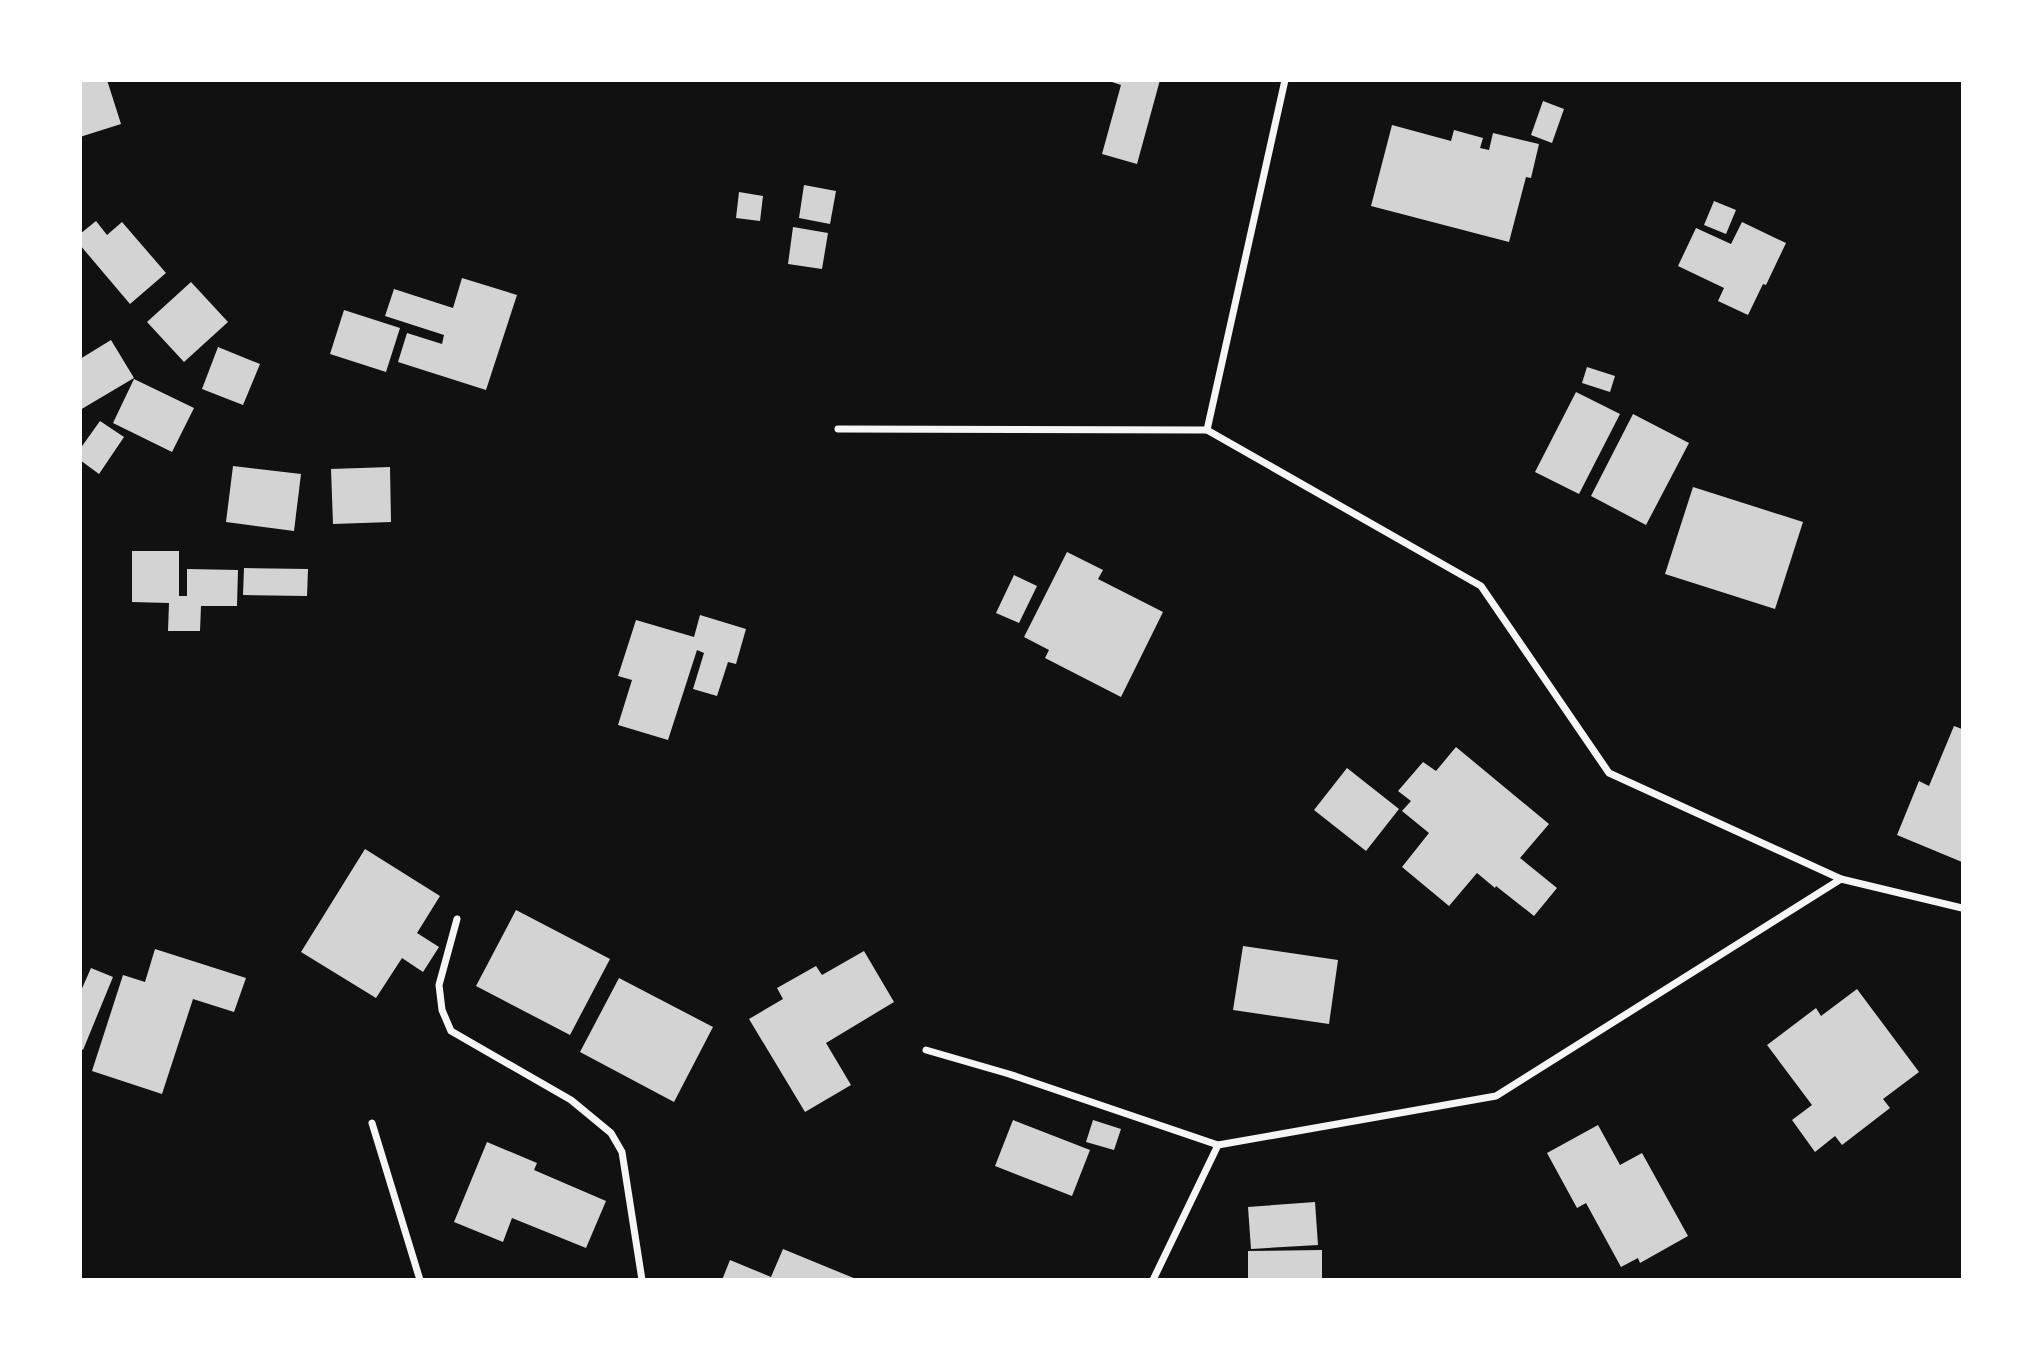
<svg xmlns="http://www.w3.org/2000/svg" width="2043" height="1360" viewBox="0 0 2043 1360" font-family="Helvetica,sans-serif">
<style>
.building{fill:#d3d3d3}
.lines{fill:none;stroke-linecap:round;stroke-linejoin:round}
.minor{stroke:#f5f5f5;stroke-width:7}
</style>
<rect width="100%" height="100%" fill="#111"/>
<g class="building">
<polygon points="80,80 107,80 121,124 80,137"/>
<polygon points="1160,80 1137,164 1102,154 1121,85 1106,80"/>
<polygon points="1543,101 1564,109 1552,143 1531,135"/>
<polygon points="1392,125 1451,141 1454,130 1483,138 1480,148 1489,150 1493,133 1539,144 1531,178 1526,177 1509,242 1371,206"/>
<polygon points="804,185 836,191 830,224 799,218"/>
<polygon points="739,192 763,196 760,221 736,218"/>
<polygon points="1714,201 1736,210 1726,234 1704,225"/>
<polygon points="96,221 107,235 122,222 166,273 130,304 80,245 80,234"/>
<polygon points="1742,222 1786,243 1766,285 1763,284 1748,315 1718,301 1724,288 1678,266 1696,228 1731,244"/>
<polygon points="793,227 828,233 822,269 788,264"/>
<polygon points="462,278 517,295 486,390 398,362 407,333 442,344 444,335 385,316 394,289 453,308"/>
<polygon points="191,282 228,322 184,362 147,322"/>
<polygon points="344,310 400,328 386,372 330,354"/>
<polygon points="111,340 134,378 80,410 80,359"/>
<polygon points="218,347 260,364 243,405 202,389"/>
<polygon points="1587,367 1615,376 1610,392 1582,383"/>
<polygon points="134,379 194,408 172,452 113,423"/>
<polygon points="1576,392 1620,414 1579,494 1535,472"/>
<polygon points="1633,414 1689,443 1646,525 1591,496"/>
<polygon points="100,421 124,437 99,474 80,460 80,449"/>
<polygon points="233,466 301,474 294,531 226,522"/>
<polygon points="390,467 391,522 333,524 331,469"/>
<polygon points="1693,487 1803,522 1775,609 1665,574"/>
<polygon points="132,551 179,551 179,596 187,596 187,569 238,570 237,606 201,606 200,631 168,631 169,603 132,602"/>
<polygon points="1067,552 1103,570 1098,579 1163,612 1121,697 1045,658 1049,650 1024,637"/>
<polygon points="244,568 308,569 307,596 243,595"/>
<polygon points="1014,575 1037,586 1019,623 996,613"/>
<polygon points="700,615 746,629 736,664 728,662 717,696 693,689 704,653 697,650 668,740 618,725 632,680 618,676 636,620 694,637"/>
<polygon points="1954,726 1962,729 1962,862 1897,835 1919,781 1929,786"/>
<polygon points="1456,747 1549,824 1520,858 1557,888 1534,916 1496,886 1495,888 1477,873 1449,906 1402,867 1429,833 1402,811 1411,801 1398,791 1423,762 1436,771"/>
<polygon points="1347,768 1399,809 1366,851 1314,810"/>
<polygon points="365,849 440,896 417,933 439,947 423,972 402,958 376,998 301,952"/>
<polygon points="516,910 610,959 570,1035 476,986"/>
<polygon points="1243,946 1338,960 1329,1024 1233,1010"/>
<polygon points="155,949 246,978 234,1012 193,999 162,1094 92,1071 123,975 145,982"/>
<polygon points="864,951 894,1002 826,1043 851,1085 805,1112 749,1019 783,999 777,988 816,966 822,975"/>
<polygon points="91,968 113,977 83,1050 80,1048 80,993"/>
<polygon points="619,978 713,1027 674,1102 580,1052"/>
<polygon points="1857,989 1919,1072 1883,1099 1890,1108 1842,1145 1835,1136 1815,1152 1792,1120 1812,1105 1767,1045 1816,1008 1821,1016"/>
<polygon points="1013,1120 1090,1150 1072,1196 995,1166"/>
<polygon points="1093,1120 1121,1129 1114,1150 1086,1142"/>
<polygon points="1598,1125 1620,1165 1642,1153 1688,1236 1640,1263 1638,1258 1621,1267 1586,1203 1577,1208 1547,1153"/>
<polygon points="487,1142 537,1163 534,1170 606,1201 586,1248 512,1218 503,1242 454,1222"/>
<polygon points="1315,1202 1318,1245 1251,1249 1248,1207"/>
<polygon points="783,1249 856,1279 856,1280 722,1280 730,1260 771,1277"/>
<polygon points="1322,1250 1322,1280 1248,1280 1248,1251"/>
</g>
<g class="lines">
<g class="minor">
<polyline points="838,429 1207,430 1481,586 1609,773 1841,879"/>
<polyline points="1207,430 1285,80"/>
<polyline points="457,919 439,985 442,1010 451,1031 571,1100 611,1133 622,1152 642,1280"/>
<polyline points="926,1050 1009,1074 1218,1145"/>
<polyline points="372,1123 420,1280"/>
<polyline points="1153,1280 1218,1145 1496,1096 1841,879 1962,908"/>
</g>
</g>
<rect width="2043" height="1360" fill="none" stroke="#ffffff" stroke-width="164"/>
</svg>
